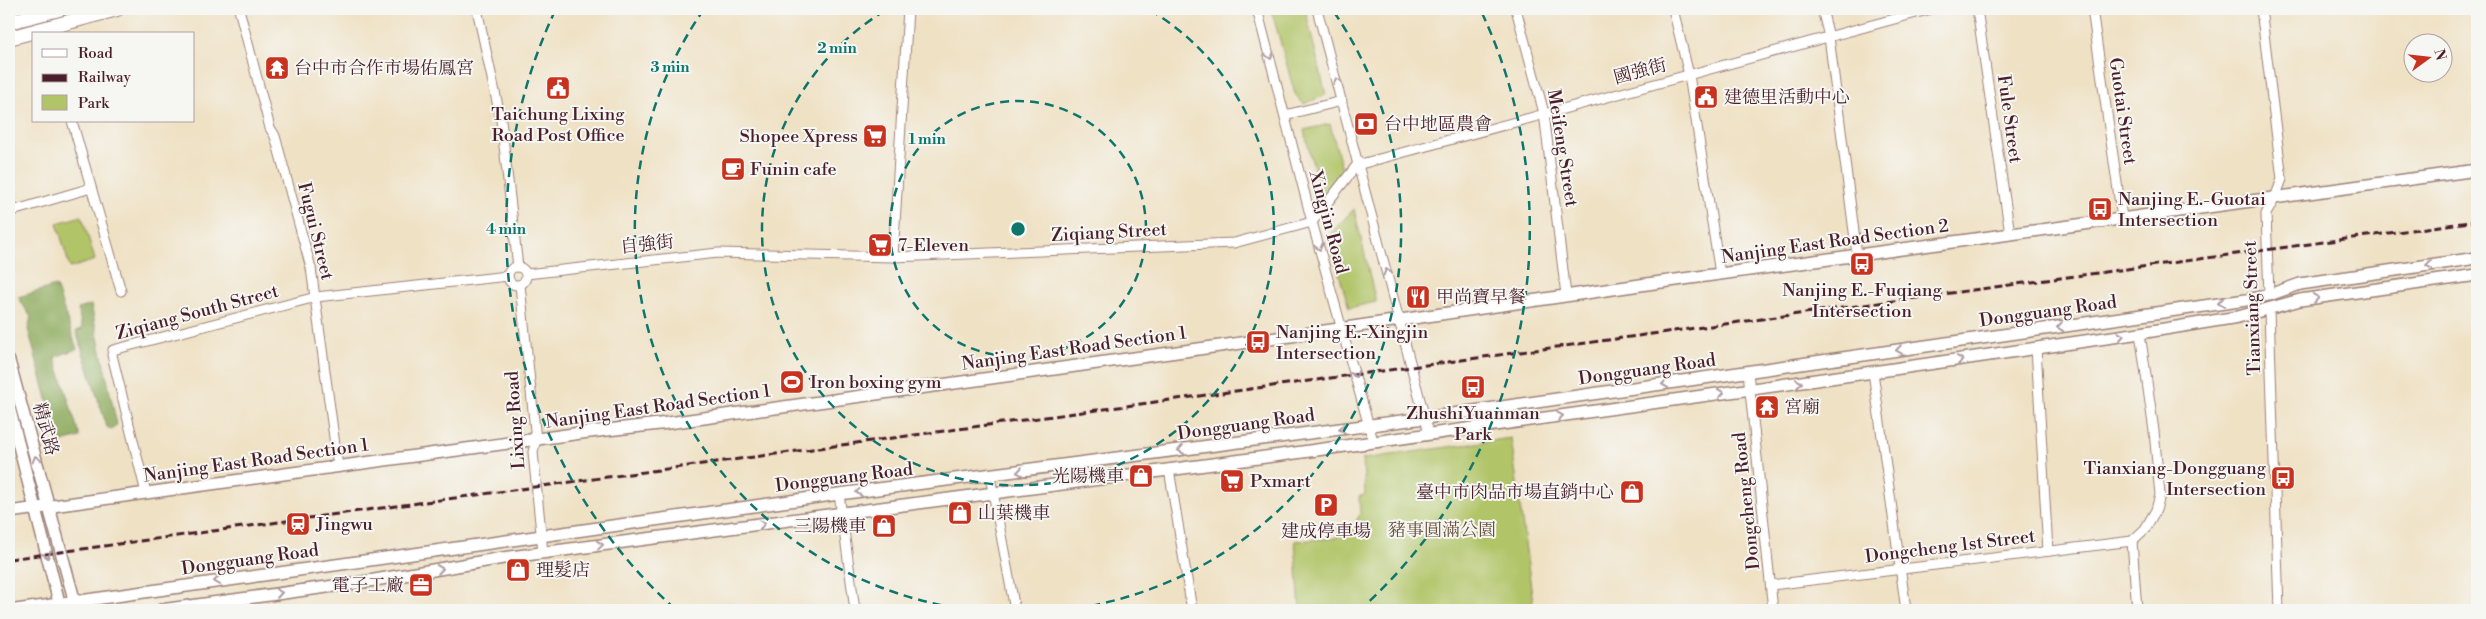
<svg xmlns="http://www.w3.org/2000/svg" width="2486" height="619" viewBox="0 0 2486 619" font-family="'Libre Bodoni','Noto Serif TC',serif">
<style>
.green{fill:#b1c468;stroke:#7e724a}
.forest{fill:#8caa5c;stroke:#6b6444}
.lines{fill:none;stroke-linecap:round;stroke-linejoin:round}
.minor-casing{stroke:#9c8078;stroke-width:11}
.tertiary-casing{stroke:#9c8078;stroke-width:14}
.primary-casing{stroke:#9c8078;stroke-width:16}
.minor{stroke:#fff;stroke-width:9}
.tertiary{stroke:#fff;stroke-width:11}
.primary{stroke:#fff;stroke-width:14}
.rail{stroke:#4a1f2b;stroke-width:3;stroke-dasharray:8 4;stroke-linecap:butt}
.oneway{stroke:#ae9aa0}
.ring{fill:none;stroke:#0f766e;stroke-width:2.5;stroke-dasharray:9 6}
.labels{text-anchor:middle;stroke-width:4;stroke-linejoin:round;paint-order:stroke}
.poi-label{font-size:18px;fill:#4a1f2b;stroke:#f6f6f2;text-anchor:start}
.street-label{font-size:18px;fill:#4a1f2b;stroke:#f6f6f2}
.park-label{font-size:18px;fill:#69513d;stroke:#f6f6f2}
.centre{fill:#0f766e;stroke:#f6f6f2;stroke-width:2.5}
.ring-label{font-size:15px;text-anchor:middle;font-weight:bold;fill:#0f766e;stroke:#f6f6f2;stroke-width:4;stroke-linejoin:round;paint-order:stroke}
</style>
<rect width="100%" height="100%" fill="#f6f6f2"/>
<filter id="ink" filterUnits="userSpaceOnUse"><feTurbulence type="fractalNoise" baseFrequency=".02" numOctaves="2"/><feDisplacementMap in="SourceGraphic" scale="10" xChannelSelector="R" yChannelSelector="G"/><feConvolveMatrix kernelMatrix="1 2 1 2 8 2 1 2 1" color-interpolation-filters="sRGB"/></filter>
<filter id="wash" filterUnits="userSpaceOnUse"><feTurbulence type="fractalNoise" baseFrequency=".0096" numOctaves="4" result="noise"/><feDisplacementMap in="SourceGraphic" scale="20" xChannelSelector="R" yChannelSelector="G"/><feGaussianBlur stdDeviation="1.12" result="paint"/><feColorMatrix in="noise" values="0 0 0 0 0 0 0 0 0 0 0 0 0 0 0 0 0 1.4 0 .05"/><feComposite in="paint" operator="in"/></filter>
<g filter="url(#wash)">
<rect width="100%" height="100%" fill="#efe1c4"/>
<g class="green">
<polygon points="1271,9 1305,9 1326,95 1304,104 1295,94"/>
<polygon points="1330,124 1343,172 1321,196 1304,130"/>
<polygon points="1354,209 1376,302 1349,308 1328,236"/>
<polygon points="82,216 95,260 70,268 57,223"/>
<polygon points="1511,438 1534,610 1300,610 1295,541 1337,538 1337,529 1353,527 1360,514 1359,496 1365,495 1363,459"/>
</g>
<g class="forest">
<polygon points="56,286 77,349 55,357 80,437 59,443 28,329 31,317 18,297"/>
<polygon points="91,305 117,425 112,430 107,427 76,331 82,329 78,309"/>
</g>
</g>
<g filter="url(#ink)">
<g class="lines">
<defs>
<g id="minor">
<polyline points="239,9 270,128 275,136 311,268 338,467"/>
<polyline points="477,9 501,120 518,267"/>
<polyline points="1257,9 1312,222 1373,441"/>
<polyline points="1317,9 1429,434"/>
<polyline points="1516,9 1544,113 1566,295"/>
<polyline points="1673,9 1689,75 1720,274"/>
<polyline points="1822,9 1829,37 1857,255"/>
<polyline points="1977,9 2010,234"/>
<polyline points="2092,9 2122,218"/>
<polyline points="2261,9 2282,179 2275,198 2266,214 2269,295"/>
<polyline points="1285,115 1342,101"/>
<polyline points="72,121 121,291"/>
<polyline points="9,212 91,188"/>
<polyline points="893,257 908,9"/>
<circle cx="517" cy="276" r="9"/>
<polyline points="526,274 718,253 893,257 1234,243 1312,222 1357,165 1931,9"/>
<polyline points="520,285 536,440 533,452 543,553"/>
<polyline points="2269,310 2279,610"/>
<polyline points="2036,348 2048,551"/>
<polyline points="1748,372 1773,610"/>
<polyline points="1873,372 1906,610"/>
<polyline points="1169,469 1192,610"/>
<polyline points="990,476 1015,610"/>
<polyline points="146,493 112,355 113,350 316,297 508,276"/>
<polyline points="839,494 855,610"/>
<polyline points="1771,585 2132,541"/>
<polyline points="2137,610 2132,541 2145,529 2156,510 2160,495 2154,431 2140,333"/>
</g>
<g id="tertiary">
<polyline points="9,361 77,610"/>
<polyline points="9,407 61,610"/>
<polyline points="9,512 581,433 668,423 1270,339 1647,284 2477,170"/>
<polyline points="16,610 839,494 1425,418 2246,300 2269,295 2300,284 2477,258"/>
<polyline points="161,610 363,582 503,558 1281,455 1873,372 2140,333 2238,317 2300,300 2477,275"/>
</g>
<g id="primary">
<polyline points="9,22 59,9"/>
<polyline points="9,38 117,9"/>
</g>
</defs>
<use href="#minor" class="minor-casing"/>
<use href="#tertiary" class="tertiary-casing"/>
<use href="#primary" class="primary-casing"/>
<use href="#minor" class="minor"/>
<use href="#tertiary" class="tertiary"/>
<use href="#primary" class="primary"/>
<polyline class="rail" points="9,559 2477,221"/>
</g>
<defs><path id="oneway-chevron" d="M-2-3.5L2.5 0L-2 3.5" fill="none" stroke-width="1.6" stroke-linecap="round" stroke-linejoin="round" transform="scale(1.25)"/></defs>
<g class="oneway">
<use href="#oneway-chevron" transform="translate(1270 56) rotate(75)"/>
<use href="#oneway-chevron" transform="translate(1337 81) rotate(-105)"/>
<use href="#oneway-chevron" transform="translate(1319 247) rotate(75)"/>
<use href="#oneway-chevron" transform="translate(2429 265) rotate(172)"/>
<use href="#oneway-chevron" transform="translate(1387 272) rotate(-106)"/>
<use href="#oneway-chevron" transform="translate(2316 298) rotate(-8)"/>
<use href="#oneway-chevron" transform="translate(2221 303) rotate(172)"/>
<use href="#oneway-chevron" transform="translate(2060 327) rotate(172)"/>
<use href="#oneway-chevron" transform="translate(2121 336) rotate(-8)"/>
<use href="#oneway-chevron" transform="translate(1899 350) rotate(172)"/>
<use href="#oneway-chevron" transform="translate(1960 360) rotate(-8)"/>
<use href="#oneway-chevron" transform="translate(1355 374) rotate(74)"/>
<use href="#oneway-chevron" transform="translate(1799 383) rotate(-8)"/>
<use href="#oneway-chevron" transform="translate(1665 384) rotate(172)"/>
<use href="#oneway-chevron" transform="translate(1721 393) rotate(-8)"/>
<use href="#oneway-chevron" transform="translate(1560 416) rotate(-8)"/>
<use href="#oneway-chevron" transform="translate(1342 429) rotate(172)"/>
<use href="#oneway-chevron" transform="translate(1181 450) rotate(172)"/>
<use href="#oneway-chevron" transform="translate(36 459) rotate(-105)"/>
<use href="#oneway-chevron" transform="translate(1020 472) rotate(172)"/>
<use href="#oneway-chevron" transform="translate(859 492) rotate(173)"/>
<use href="#oneway-chevron" transform="translate(762 524) rotate(-8)"/>
<use href="#oneway-chevron" transform="translate(600 545) rotate(-7)"/>
<use href="#oneway-chevron" transform="translate(47 555) rotate(75)"/>
<use href="#oneway-chevron" transform="translate(440 569) rotate(-9)"/>
<use href="#oneway-chevron" transform="translate(217 581) rotate(172)"/>
<use href="#oneway-chevron" transform="translate(279 593) rotate(-8)"/>
</g>
</g>
<g class="ring">
<circle cx="1018" cy="229" r="128"/>
<path d="M1150 10A256 256 0 1 1 886 10"/>
<path d="M971 610A384 384 0 0 1 702 12M1334 12A384 384 0 0 1 1065 610"/>
<path d="M675 609A512 512 0 0 1 554 13M1482 13A512 512 0 0 1 1361 609"/>
</g>
<defs>
<symbol id="temple-square" viewBox="-11 -11 22 22"><rect x="-9" y="-9" width="18" height="18" rx="4" fill="#c8321e" stroke="#f6f6f2"/><path d="M0-6L5-2H3V0L6.5 2.5H4V6H1.5V3h-3V6H-4V2.5H-6.5L-3 0V-2H-5Z" fill="#fff"/></symbol>
<symbol id="civic-square" viewBox="-11 -11 22 22"><rect x="-9" y="-9" width="18" height="18" rx="4" fill="#c8321e" stroke="#f6f6f2"/><path d="M-.6-6.5H3V-4.5H.6V-3L4-1V1h2V6H-6V1h2V-1L-.6-3ZM-1.2 2.5V6h2.4V2.5Z" fill="#fff"/></symbol>
<symbol id="bank-square" viewBox="-11 -11 22 22"><rect x="-9" y="-9" width="18" height="18" rx="4" fill="#c8321e" stroke="#f6f6f2"/><path d="M-6-4H6V4H-6ZM0-2.3a2.3 2.3 0 1 0 0 4.6a2.3 2.3 0 1 0 0-4.6Z" fill="#fff"/></symbol>
<symbol id="supermarket-square" viewBox="-11 -11 22 22"><rect x="-9" y="-9" width="18" height="18" rx="4" fill="#c8321e" stroke="#f6f6f2"/><path d="M-6-5.5h2.5l.6 2H6L4.5 2H-2.5L-4.4-4H-6ZM-1.5 3.2a1.3 1.3 0 1 0 .1 0ZM3 3.2a1.3 1.3 0 1 0 .1 0Z" fill="#fff"/></symbol>
<symbol id="cafe-square" viewBox="-11 -11 22 22"><rect x="-9" y="-9" width="18" height="18" rx="4" fill="#c8321e" stroke="#f6f6f2"/><path d="M-5.5-4.5H6V0H3Q3 3.5 0 3.5H-2.5Q-5.5 3.5-5.5 0ZM3-3.2v2h1.7v-2ZM-6 4.5H4V6H-6Z" fill="#fff"/></symbol>
<symbol id="bus-square" viewBox="-11 -11 22 22"><rect x="-9" y="-9" width="18" height="18" rx="4" fill="#c8321e" stroke="#f6f6f2"/><path d="M-5-6H5V4H4V6H2V4H-2V6H-4V4H-5ZM-3.5-4V0h7V-4ZM-3.5 1.2v1.5H-2V1.2ZM2 1.2v1.5H3.5V1.2Z" fill="#fff"/></symbol>
<symbol id="restaurant-square" viewBox="-11 -11 22 22"><rect x="-9" y="-9" width="18" height="18" rx="4" fill="#c8321e" stroke="#f6f6f2"/><path d="M-5-6h1v4h1v-4h1v4h1v-4h1v5L-1.5 .5V6h-2V.5L-5-1ZM5-6V6H3V1.5H1.5Q1.5-4 5-6Z" fill="#fff"/></symbol>
<symbol id="stadium-square" viewBox="-11 -11 22 22"><rect x="-9" y="-9" width="18" height="18" rx="4" fill="#c8321e" stroke="#f6f6f2"/><path d="M0-5a6.5 5 0 1 0 0 10a6.5 5 0 1 0 0-10ZM-3.5-1.8h7v3.6h-7Z" fill="#fff"/></symbol>
<symbol id="shop-square" viewBox="-11 -11 22 22"><rect x="-9" y="-9" width="18" height="18" rx="4" fill="#c8321e" stroke="#f6f6f2"/><path d="M-5-2.5h2.3a2.7 3.5 0 0 1 5.4 0H5L5.5 6h-11ZM-1.5-2.5h3a1.5 2.3 0 0 0-3 0Z" fill="#fff"/></symbol>
<symbol id="parking-square" viewBox="-11 -11 22 22"><rect x="-9" y="-9" width="18" height="18" rx="4" fill="#c8321e" stroke="#f6f6f2"/><path d="M-3.5-5.5H1a3.5 3.5 0 0 1 0 7H-1V5.5H-3.5ZM-1-3.4V-.6H.8a1.4 1.4 0 0 0 0-2.8Z" fill="#fff"/></symbol>
<symbol id="station-square" viewBox="-11 -11 22 22"><rect x="-9" y="-9" width="18" height="18" rx="4" fill="#c8321e" stroke="#f6f6f2"/><path d="M-3-6H3Q5-6 5-4V2Q5 4 3 4L4.5 6H3L1.5 4h-3L-3 6H-4.5L-3 4Q-5 4-5 2V-4Q-5-6-3-6ZM-3.5-4v3h7v-3ZM-3.5 1v1.5H-2V1ZM2 1v1.5H3.5V1Z" fill="#fff"/></symbol>
<symbol id="office-square" viewBox="-11 -11 22 22"><rect x="-9" y="-9" width="18" height="18" rx="4" fill="#c8321e" stroke="#f6f6f2"/><path d="M-6-3h4V-5.5h4V-3h4V5H-6ZM-1-4.5V-3h2v-1.5ZM-6 0V1H6V0Z" fill="#fff"/></symbol>
</defs>
<g fill-rule="evenodd">
<use href="#temple-square" x="263" y="54" width="28" height="28"/>
<use href="#civic-square" x="544" y="74" width="28" height="28"/>
<use href="#civic-square" x="1692" y="83" width="28" height="28"/>
<use href="#bank-square" x="1352" y="110" width="28" height="28"/>
<use href="#supermarket-square" x="861" y="122" width="28" height="28"/>
<use href="#cafe-square" x="719" y="155" width="28" height="28"/>
<use href="#bus-square" x="2086" y="195" width="28" height="28"/>
<use href="#supermarket-square" x="866" y="231" width="28" height="28"/>
<use href="#bus-square" x="1848" y="250" width="28" height="28"/>
<use href="#restaurant-square" x="1404" y="283" width="28" height="28"/>
<use href="#bus-square" x="1244" y="328" width="28" height="28"/>
<use href="#stadium-square" x="778" y="368" width="28" height="28"/>
<use href="#bus-square" x="1459" y="373" width="28" height="28"/>
<use href="#temple-square" x="1753" y="393" width="28" height="28"/>
<use href="#shop-square" x="1127" y="462" width="28" height="28"/>
<use href="#bus-square" x="2269" y="464" width="28" height="28"/>
<use href="#supermarket-square" x="1218" y="467" width="28" height="28"/>
<use href="#shop-square" x="1618" y="478" width="28" height="28"/>
<use href="#parking-square" x="1312" y="491" width="28" height="28"/>
<use href="#shop-square" x="946" y="499" width="28" height="28"/>
<use href="#station-square" x="284" y="510" width="28" height="28"/>
<use href="#shop-square" x="870" y="512" width="28" height="28"/>
<use href="#shop-square" x="504" y="556" width="28" height="28"/>
<use href="#office-square" x="407" y="571" width="28" height="28"/>
</g>
<g class="labels">
<g class="poi-label">
<text x="294" y="74">台中市合作市場佑鳳宮</text>
<text x="1724" y="103">建德里活動中心</text>
<text x="558" y="120" text-anchor="middle">Taichung Lixing<tspan x="558" dy="21">Road Post Office</tspan></text>
<text x="1384" y="130">台中地區農會</text>
<text x="858" y="142" text-anchor="end">Shopee Xpress</text>
<text x="750" y="175">Funin cafe</text>
<text x="2118" y="205">Nanjing E.-Guotai<tspan x="2118" dy="21">Intersection</tspan></text>
<text x="898" y="251">7-Eleven</text>
<text x="1862" y="296" text-anchor="middle">Nanjing E.-Fuqiang<tspan x="1862" dy="21">Intersection</tspan></text>
<text x="1436" y="303">甲尚寶早餐</text>
<text x="1276" y="338">Nanjing E.-Xingjin<tspan x="1276" dy="21">Intersection</tspan></text>
<text x="810" y="388">Iron boxing gym</text>
<text x="1784" y="413">宮廟</text>
<text x="1473" y="419" text-anchor="middle">ZhushiYuanman<tspan x="1473" dy="21">Park</tspan></text>
<text x="2266" y="474" text-anchor="end">Tianxiang-Dongguang<tspan x="2266" dy="21">Intersection</tspan></text>
<text x="1124" y="482" text-anchor="end">光陽機車</text>
<text x="1250" y="487">Pxmart</text>
<text x="1614" y="498" text-anchor="end">臺中市肉品市場直銷中心</text>
<text x="978" y="519">山葉機車</text>
<text x="316" y="530">Jingwu</text>
<text x="866" y="532" text-anchor="end">三陽機車</text>
<text x="1326" y="537" text-anchor="middle">建成停車場</text>
<text x="536" y="576">理髮店</text>
<text x="404" y="591" text-anchor="end">電子工廠</text>
</g>
<g class="street-label">
<text transform="translate(1640 71) rotate(-15)" y="6">國強街</text>
<text transform="translate(2123 111) rotate(82)" y="6">Guotai Street</text>
<text transform="translate(2010 119) rotate(82)" y="6">Fule Street</text>
<text transform="translate(1563 148) rotate(81)" y="6">Meifeng Street</text>
<text transform="translate(1329 222) rotate(75)" y="6">Xingjin Road</text>
<text transform="translate(316 231) rotate(76)" y="6">Fugui Street</text>
<text transform="translate(1109 232) rotate(-3)" y="6">Ziqiang Street</text>
<text transform="translate(1835 241) rotate(-8)" y="6">Nanjing East Road Section 2</text>
<text transform="translate(647 244) rotate(-6)" y="6">自強街</text>
<text transform="translate(2252 308) rotate(-92)" y="6">Tianxiang Street</text>
<text transform="translate(2048 311) rotate(-8)" y="6">Dongguang Road</text>
<text transform="translate(197 312) rotate(-15)" y="6">Ziqiang South Street</text>
<text transform="translate(1074 348) rotate(-8)" y="6">Nanjing East Road Section 1</text>
<text transform="translate(1647 369) rotate(-8)" y="6">Dongguang Road</text>
<text transform="translate(658 406) rotate(-8)" y="6">Nanjing East Road Section 1</text>
<text transform="translate(515 420) rotate(-94)" y="6">Lixing Road</text>
<text transform="translate(1246 424) rotate(-8)" y="6">Dongguang Road</text>
<text transform="translate(46 429) rotate(75)" y="6">精武路</text>
<text transform="translate(256 460) rotate(-8)" y="6">Nanjing East Road Section 1</text>
<text transform="translate(844 477) rotate(-7)" y="6">Dongguang Road</text>
<text transform="translate(1746 501) rotate(-96)" y="6">Dongcheng Road</text>
<text transform="translate(1950 546) rotate(-7)" y="6">Dongcheng 1st Street</text>
<text transform="translate(250 559) rotate(-8)" y="6">Dongguang Road</text>
</g>
<g class="park-label">
<text x="1442" y="536">豬事圓滿公園</text>
</g>
</g>
<circle cx="1018" cy="229" r="8" class="centre"/>
<g class="ring-label">
<text x="837" y="53">2 min</text>
<text x="670" y="72">3 min</text>
<text x="927" y="144">1 min</text>
<text x="506" y="234">4 min</text>
</g>
<rect width="2486" height="619" fill="none" stroke="#f6f6f2" stroke-width="30"/>
<rect x="32" y="32" width="162" height="90" fill="#f6f6f2" stroke="#b1a0a2"/>
<rect x="42" y="49" width="25" height="8" fill="#ffffff" stroke="#b1a0a2"/>
<text x="78" y="58" font-size="15" fill="#4a1f2b">Road</text>
<rect x="42" y="74" width="25" height="8" fill="#4a1f2b" stroke="#b1a0a2"/>
<text x="78" y="82" font-size="15" fill="#4a1f2b">Railway</text>
<rect x="42" y="95" width="25" height="15" fill="#b1c468" stroke="#b1a0a2"/>
<text x="78" y="108" font-size="15" fill="#4a1f2b">Park</text>
<g transform="translate(2428 58) rotate(75)"><circle r="24" fill="#f6f6f2" stroke="#b1a0a2"/>
<path d="M0-4L9 19L0 12L-9 19Z" fill="#c8321e"/>
<text y="-8" font-size="14" font-weight="bold" text-anchor="middle" fill="#4a1f2b">N</text>
</g>
</svg>
